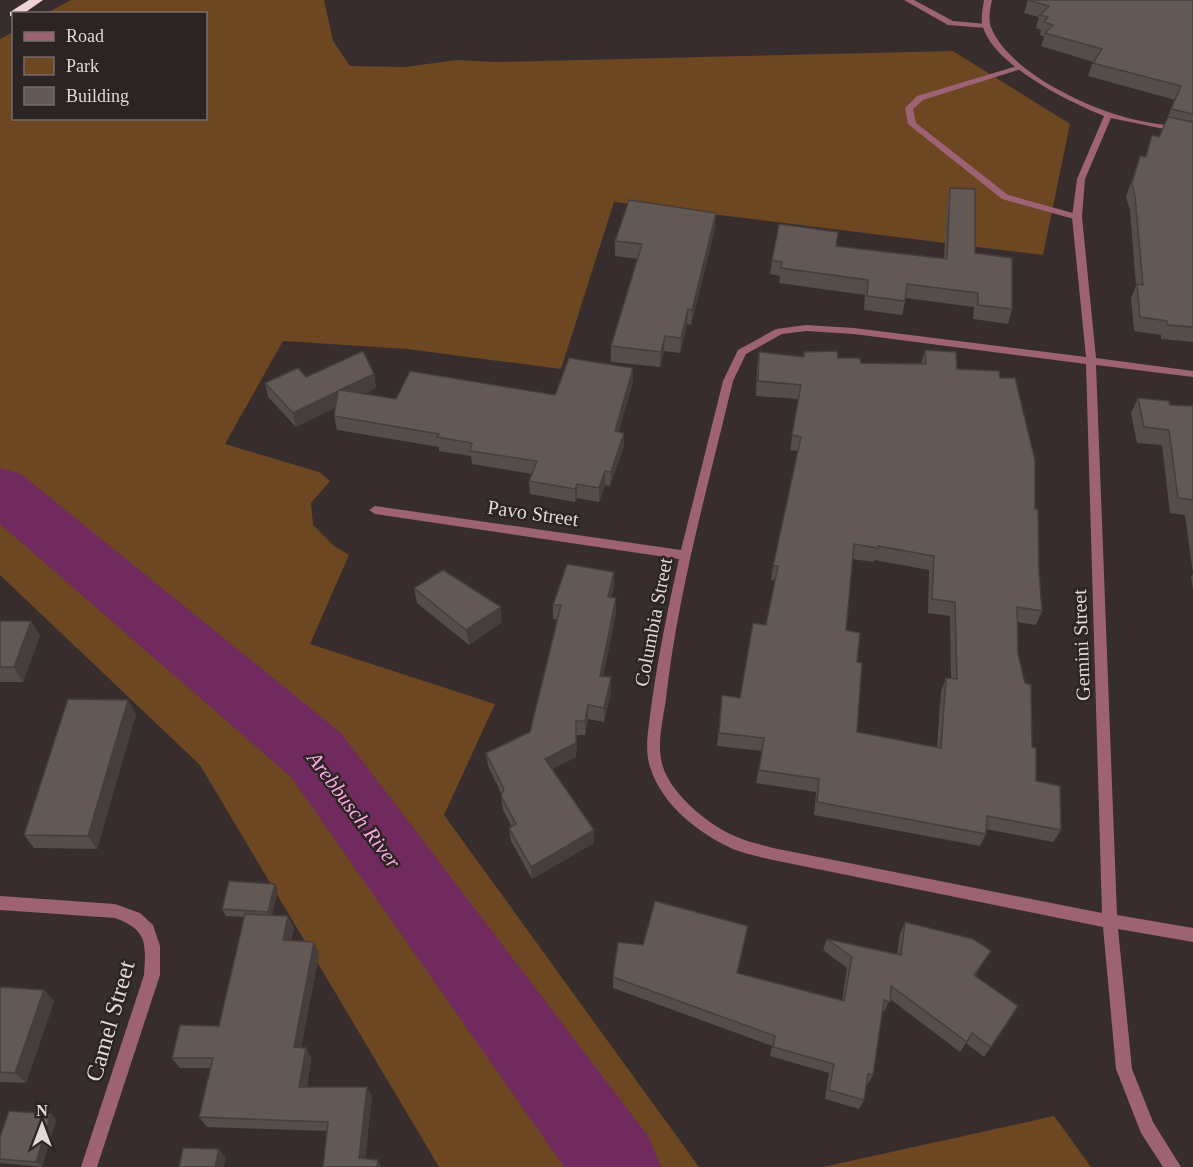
<svg xmlns="http://www.w3.org/2000/svg" width="1193" height="1167" viewBox="0 0 1193 1167" font-family="'Times New Roman',serif">
<style>
.green{fill:#6d4622}
.lines{fill:none;stroke-linecap:round;stroke-linejoin:round}
.river{fill:#702a5e;fill-rule:evenodd}
.service{fill:#9e6275;fill-rule:evenodd}
.minor{fill:#9e6275;fill-rule:evenodd}
.motorway{fill:#efd1d9;fill-rule:evenodd}
.wall{fill:#544d49;fill-rule:evenodd}
.shaded-wall{fill:#453e3c}
.building{fill:#625955;stroke:#453e3c;stroke-width:1.5;fill-rule:evenodd}
.labels{text-anchor:middle;stroke-width:5;stroke-linejoin:round;paint-order:stroke}
.street-label{font-size:20px;fill:#dfd9d9;stroke:#2c2323}
.water-label{font-size:21px;font-style:italic;fill:#fba9e2;stroke:#2c2323}
.near-street-label{font-size:24px;fill:#dfd9d9;stroke:#2c2323}
</style>
<rect width="100%" height="100%" fill="#362d2c"/>
<g class="green">
<polygon points="71,0 324,0 333,41 350,66 405,67 457,60 496,62 953,51 1070,124 1043,255 614,202 561,369 407,349 283,341 225,444 319,472 330,481 311,503 313,525 334,546 349,555 310,644 495,704 444,815 699,1167 439,1167 200,765 0,575 0,39 13,32 14,118 206,118 206,14 47,13"/>
<polygon points="1054,1116 1091,1167 823,1167"/>
</g>
<g class="lines">
<polygon class="river" points="0,468 21,474 341,733 648,1136 661,1167 564,1167 291,777 0,524"/>
<g class="service">
<polygon points="904,0 914,0 953,21 986,24 990,26 986,28 948,25"/>
<polygon points="1017,66 1024,68 923,100 913,109 916,123 1008,195 1080,215 1080,219 1074,219 1002,199 908,124 905,108 917,96"/>
</g>
<g class="minor">
<path d="M984 0H992C990 9 988 19 991 27 1007 69 1080 104 1121 116 1144 123 1169 125 1193 129V135L1111 118 1085 179 1082 217 1096 358 1193 371V377L1096 365 1117 915 1193 928V942L1118 929 1132 1069 1153 1122 1181 1167H1163L1141 1133 1116 1069 1103 927 773 860C760 857 746 854 733 849 698 833 662 805 650 767 644 749 649 726 651 708 658 657 668 608 679 559L375 514 369 510 375 506 681 550 723 381 738 350 776 329 806 325 854 328 1086 357 1072 217 1077 179 1104 116C1069 102 989 63 982 23 981 15 983 7 984 0ZM806 331 854 334 1086 364 1102 913 773 848C763 845 752 843 742 839 713 829 673 797 663 767 656 746 663 720 666 699 678 591 708 486 733 381L746 354 782 334Z"/>
<path d="M0 896 115 904 140 913 153 925 160 946V975L97 1167H81L144 975C146 944 148 930 115 918L0 910Z"/>
</g>
<polygon class="motorway" points="29,0 43,0 23,14 14,14 14,17 10,16 10,12"/>
</g>
<g class="wall">
<polygon points="1028,0 1193,0 1193,342 1161,339 1161,335 1134,331 1131,298 1136,286 1130,210 1126,197 1140,156 1145,157 1152,135 1159,137 1175,100 1088,76 1093,62 1041,46 1044,37 1040,35 1041,30 1036,28 1039,17 1024,13"/>
<polygon points="950,188 975,253 1012,309 1008,324 973,319 974,307 906,298 902,315 864,310 865,295 779,283 780,276 770,274 772,260 836,246 944,258 947,202"/>
<polygon points="716,213 715,228 691,325 687,324 680,353 664,351 660,367 611,362 611,346 638,259 615,256 615,241"/>
<path d="M925 350 957 369 1035 509 1039 573 1042 611 1036 625 1017 622 1018 654 1036 781 1061 830 1053 842 986 829V834L980 846 814 815 816 792 756 783 762 751 717 746 722 695 740 698 766 625 775 580H771L773 566 798 451 790 450 798 399 756 396 757 366 759 352 803 357 804 352 861 363 921 364ZM852 559 874 562V560L929 570 928 613 950 616 951 678H946L941 691 937 747 857 732V662L846 630Z"/>
<polygon points="633,368 633,382 618,432 624,433 624,446 610,486 605,485 599,502 577,498 575,502 530,494 529,481 532,474 472,464 471,456 439,451 439,447 337,430 334,416 335,408 296,427 268,397 265,383 306,377 374,374 376,388 364,394 396,399 555,395"/>
<polygon points="1138,398 1170,405 1193,406 1193,574 1185,515 1170,513 1162,445 1137,443 1131,413"/>
<polygon points="614,572 614,587 611,598 616,613 603,676 611,691 604,722 588,719 585,735 577,735 576,757 552,769 594,830 594,843 532,879 511,841 509,828 512,827 503,810 501,796 502,795 488,766 486,753 530,732 558,620 553,619 553,605"/>
<polygon points="1193,574 1193,590 1191,577"/>
<polygon points="414,588 502,622 469,645 417,603"/>
<polygon points="0,621 31,621 40,636 23,682 0,682"/>
<polygon points="136,714 97,849 34,848 24,835"/>
<polygon points="278,890 272,915 294,928 291,941 319,954 301,1048 306,1048 311,1058 307,1087 372,1096 365,1159 378,1160 381,1167 323,1167 327,1131 207,1127 199,1117 210,1068 180,1068 172,1058 219,1026 245,917 226,916 222,909"/>
<polygon points="905,922 991,951 975,976 991,1047 984,1057 966,1043 960,1052 890,999 884,1012 882,1011 873,1075 868,1084 866,1084 864,1100 859,1109 825,1099 829,1073 770,1056 772,1046 613,988 613,977 737,973 842,1001 847,968 823,950 827,939 897,954 900,934"/>
<polygon points="0,987 44,990 54,1001 26,1083 0,1082"/>
<polygon points="56,1119 42,1167 0,1163 0,1137"/>
</g>
<g class="shaded-wall">
<polygon points="716,213 715,228 691,325 692,310"/>
<polygon points="688,309 687,324 680,353 681,338"/>
<polygon points="665,336 664,351 660,367 661,352"/>
<polygon points="633,368 633,382 615,445 615,431"/>
<polygon points="374,374 376,388 343,404 340,390"/>
<polygon points="338,391 341,405 296,427 293,413"/>
<polygon points="624,433 624,446 610,486 611,472"/>
<polygon points="605,471 605,485 599,502 599,488"/>
<polygon points="577,484 577,498 575,502 575,489"/>
<polygon points="614,572 614,587 608,612 608,597"/>
<polygon points="616,598 616,613 600,690 600,676"/>
<polygon points="501,607 502,622 469,645 466,630"/>
<polygon points="31,621 40,636 23,682 14,667"/>
<polygon points="611,677 611,691 604,722 604,708"/>
<polygon points="128,700 136,714 97,849 88,836"/>
<polygon points="588,705 588,719 585,735 585,721"/>
<polygon points="576,721 576,757 545,772 545,759"/>
<polygon points="594,830 594,843 532,879 531,867"/>
<polygon points="275,884 278,890 271,918 268,912"/>
<polygon points="288,916 294,928 288,952 283,940"/>
<polygon points="314,942 319,954 299,1058 294,1047"/>
<polygon points="44,990 54,1001 26,1083 15,1073"/>
<polygon points="306,1048 311,1058 305,1096 299,1087"/>
<polygon points="367,1087 372,1096 364,1167 359,1158"/>
<polygon points="51,1114 56,1119 42,1167 36,1162"/>
<polygon points="219,1149 226,1158 224,1167 215,1167"/>
<polygon points="378,1160 381,1167 377,1167"/>
</g>
<g class="building">
<polygon points="1029,0 1193,0 1193,114 1171,109 1181,86 1093,63 1102,49 1045,33 1053,25 1044,22 1048,17 1040,15 1049,6"/>
<polygon points="1168,117 1193,122 1193,327 1168,325 1167,321 1140,317 1137,284 1143,285 1135,196 1132,183 1140,156 1146,157 1152,135 1159,137"/>
<polygon points="950,188 975,189 975,253 1012,258 1012,309 978,305 978,293 907,284 905,301 867,296 868,280 781,268 782,262 772,260 779,224 838,232 836,246 947,259"/>
<polygon points="629,200 716,213 692,310 688,309 681,338 665,336 661,352 611,346 642,244 615,241"/>
<path d="M925 350 956 352 957 369 999 371 1000 378H1015L1035 460V509H1038L1039 573 1042 611 1017 607 1018 654 1025 683 1031 685 1032 747 1036 748V781L1060 786 1061 830 987 816 986 834 817 802 819 779 759 770 764 738 719 733 722 695 740 698 753 623 766 625 778 566H773L801 437 792 435 801 385 758 381 759 352 804 357V352L837 351 838 358H860L861 363 926 364ZM854 544 878 548V546L934 556 932 599 955 602 957 679 946 678 941 748 857 732 862 663 857 662 860 633 846 630Z"/>
<polygon points="363,351 374,374 340,390 396,399 410,371 555,395 569,358 633,368 615,431 624,433 611,472 605,471 599,488 577,484 575,489 529,481 537,461 470,451 472,443 437,437 439,434 334,416 338,391 293,413 265,383 298,368 306,377"/>
<polygon points="1138,398 1169,401 1170,405 1193,406 1193,500 1178,498 1169,430 1144,427"/>
<polygon points="567,564 614,572 608,597 616,598 600,676 611,677 604,708 588,705 585,721 576,721 576,743 545,759 594,830 531,867 509,828 516,824 501,796 504,789 486,753 530,732 561,605 553,605"/>
<polygon points="443,570 501,607 466,630 414,588"/>
<polygon points="0,621 31,621 14,667 0,667"/>
<polygon points="68,699 128,700 88,836 24,835"/>
<polygon points="229,881 275,884 268,912 222,909"/>
<polygon points="655,901 748,926 737,973 844,1001 852,957 827,939 901,955 905,922 973,939 991,951 974,975 1018,1006 991,1047 972,1033 967,1042 891,986 890,1002 884,1000 873,1075 868,1074 864,1100 829,1090 834,1064 773,1047 775,1036 613,977 618,942 643,945"/>
<polygon points="245,914 288,916 283,940 314,942 294,1047 306,1048 299,1087 367,1087 359,1158 378,1160 377,1167 323,1167 328,1122 199,1117 213,1058 172,1058 180,1025 219,1026"/>
<polygon points="0,987 44,990 15,1073 0,1072"/>
<polygon points="9,1111 51,1114 36,1162 0,1159 0,1137"/>
<polygon points="183,1148 219,1149 215,1167 179,1167"/>
</g>
<g class="labels">
<g class="street-label">
<text transform="translate(533 513) rotate(8)" y="7">Pavo Street</text>
<text transform="translate(653 622) rotate(-79)" y="7">Columbia Street</text>
<text transform="translate(1081 645) rotate(-92)" y="7">Gemini Street</text>
</g>
<g class="water-label">
<text transform="translate(354 810) rotate(53)" y="7">Arebbusch River</text>
</g>
<g class="near-street-label">
<text transform="translate(110 1021) rotate(-74)" y="8">Camel Street</text>
</g>
</g>
<rect x="12" y="12" width="195" height="108" fill="#2c2323" stroke="#746c6c" stroke-width="1.5"/>
<rect x="24" y="32" width="30" height="9" fill="#9e6275" stroke="#746c6c" stroke-width="1.5"/>
<text x="66" y="42" font-size="18" fill="#dfd9d9">Road</text>
<rect x="24" y="57" width="30" height="18" fill="#6d4622" stroke="#746c6c" stroke-width="1.5"/>
<text x="66" y="72" font-size="18" fill="#dfd9d9">Park</text>
<rect x="24" y="87" width="30" height="18" fill="#625955" stroke="#746c6c" stroke-width="1.5"/>
<text x="66" y="102" font-size="18" fill="#dfd9d9">Building</text>
<g transform="translate(42 1125)" stroke="#2c2323" stroke-width="4.5" paint-order="stroke">
<path d="M0-4.5L10 22L0 15L-10 22Z" fill="#dfd9d9"/>
<text y="-9" font-size="16" font-weight="bold" text-anchor="middle" fill="#dfd9d9">N</text>
</g>
</svg>
